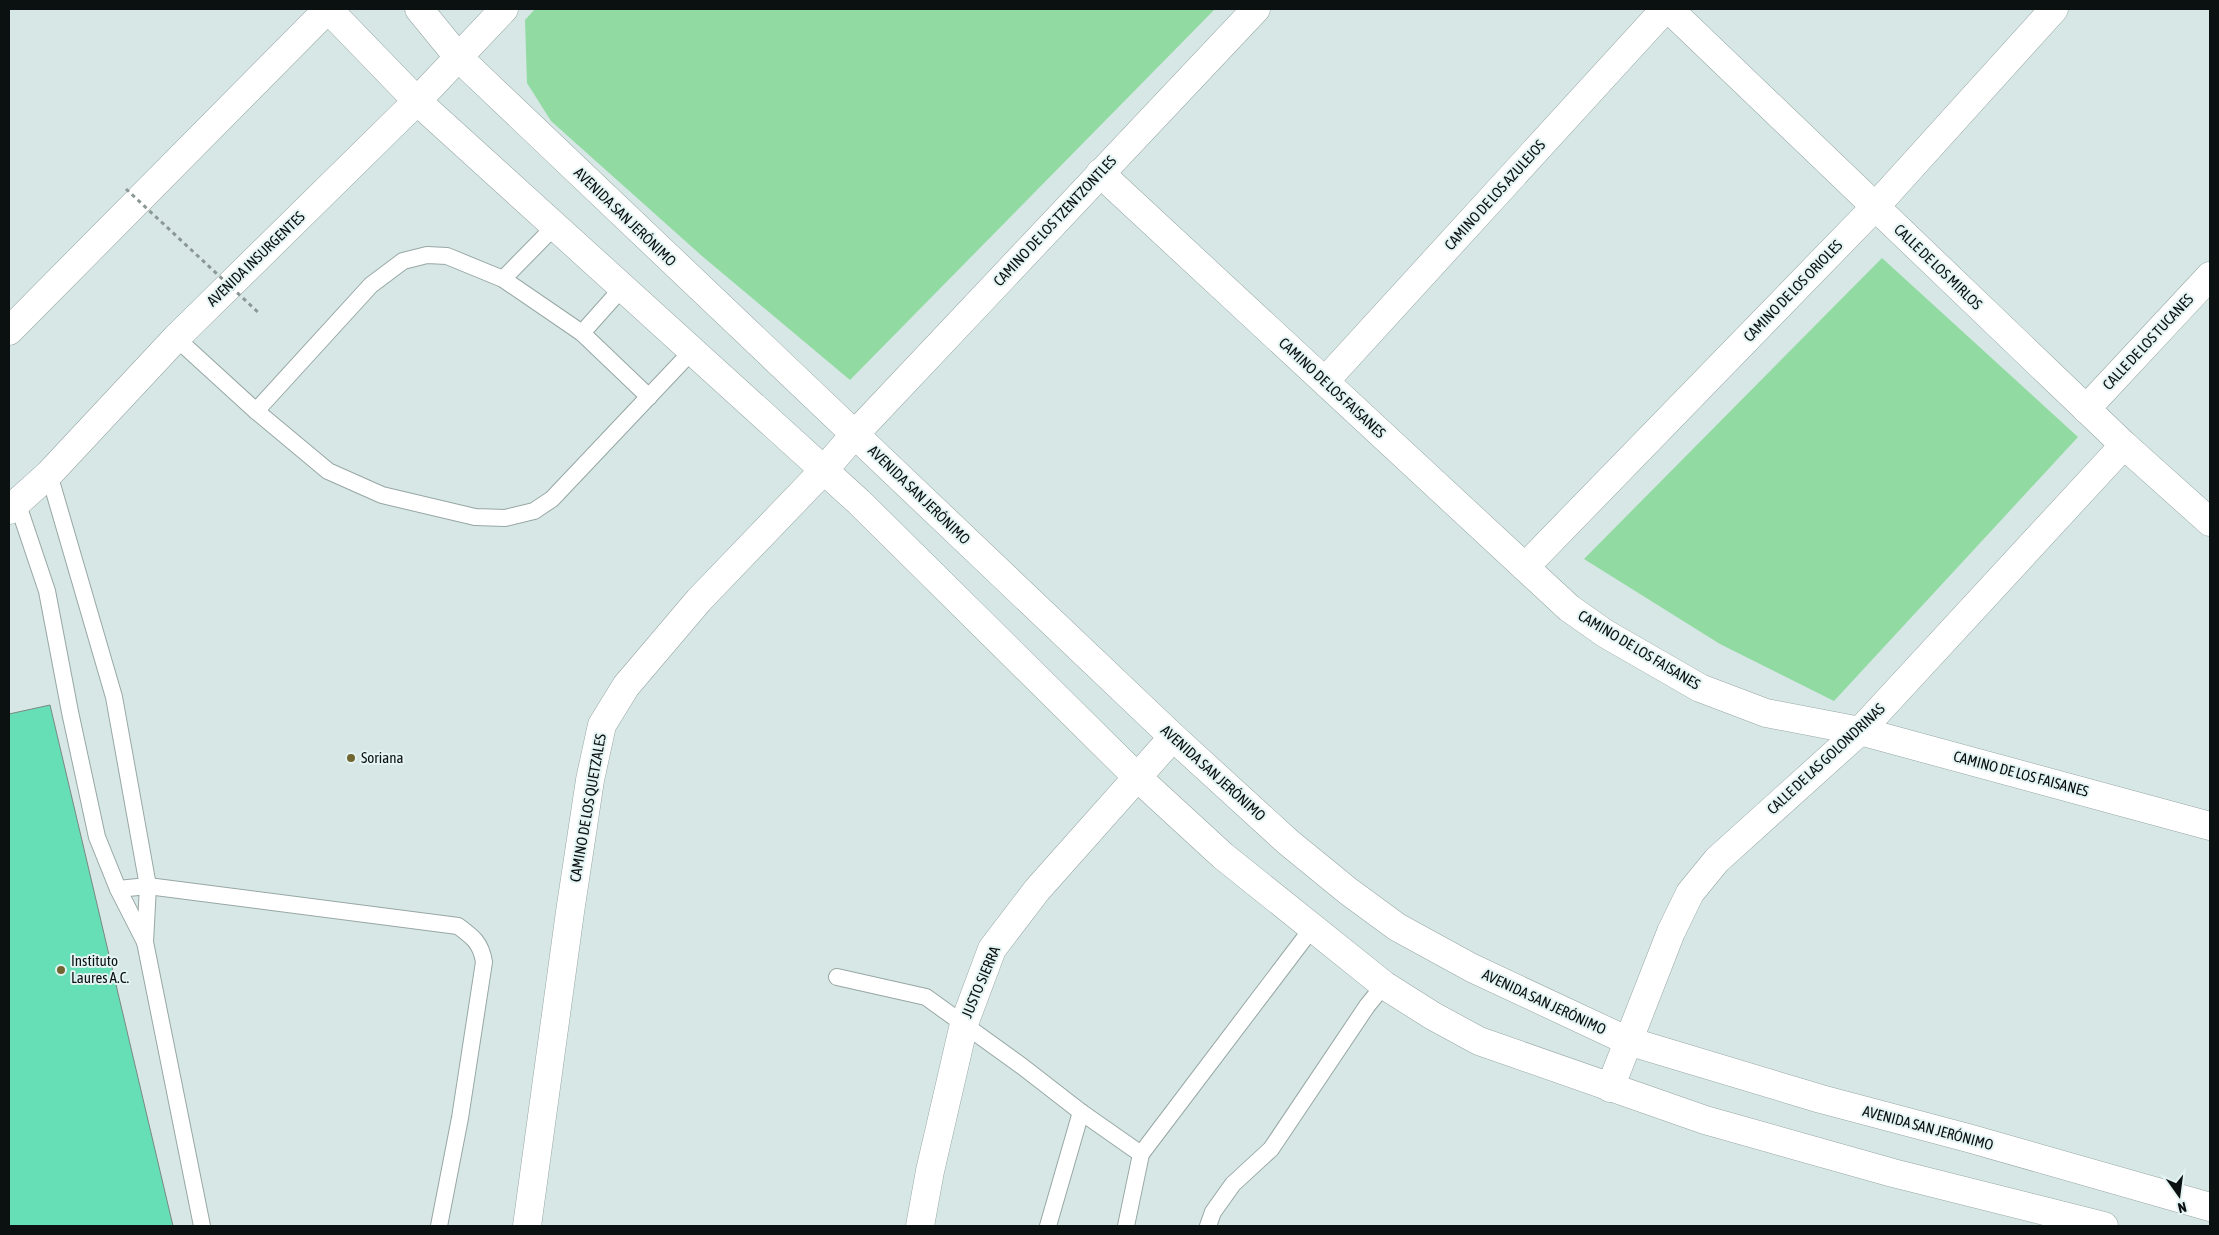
<svg xmlns="http://www.w3.org/2000/svg" width="2219" height="1235" viewBox="0 0 2219 1235" font-family="'Asap Condensed',sans-serif">
<style>
.green{fill:#91daa1}
.building{fill:#66dfb6;stroke:#7a8882}
.lines{fill:none;stroke-linecap:round;stroke-linejoin:round}
.lane-casing{stroke:#97a7a4;stroke-width:18}
.street-casing{stroke:#97a7a4;stroke-width:29}
.secondary-casing{stroke:#97a7a4;stroke-width:29}
.lane{stroke:#fff;stroke-width:16}
.street{stroke:#fff;stroke-width:28}
.secondary{stroke:#fff;stroke-width:28}
.path-bridge{stroke:#8a9795;stroke-width:3;stroke-dasharray:4 4;stroke-linecap:butt}
.poi-dot{fill:#716532;stroke:#e3f4f2;stroke-width:2}
.labels{text-anchor:middle;stroke-width:4;stroke-linejoin:round;paint-order:stroke}
.street-label{font-size:15px;fill:#0b1110;stroke:#e3f4f2}
.poi-label{font-size:15px;fill:#0b1110;stroke:#e3f4f2;text-anchor:start}
</style>
<rect width="100%" height="100%" fill="#d6e7e5"/>
<g class="green">
<polygon points="535,9 1215,9 850,380 702,256 551,121 527,83 525,20"/>
<polygon points="1882,258 2078,437 1834,701 1720,644 1584,559"/>
</g>
<polygon class="building" points="50,705 173,1226 9,1226 9,714"/>
<g class="lines">
<defs>
<g id="lane">
<polyline points="503,279 555,226"/>
<polyline points="582,333 623,287"/>
<polyline points="176,338 256,411 328,471 382,495 475,517 505,518 534,511 552,499 692,351"/>
<polyline points="256,411 371,285 403,261 427,255 447,256 503,279 582,333 649,397"/>
<polyline points="49,474 114,697 148,886 145,942 202,1226"/>
<polyline points="17,502 47,591 70,712 97,837 118,889 145,942"/>
<path d="M118 889 148 886 458 926C473 937 481 943 484 962L460 1118 439 1226"/>
<polyline points="837,977 926,997 1023,1067 1081,1112 1141,1154"/>
<polyline points="1048,1226 1081,1112"/>
<polyline points="1126,1226 1141,1154 1313,927"/>
<polyline points="1208,1226 1213,1212 1233,1184 1271,1149 1367,1006 1384,985"/>
</g>
<g id="street">
<polyline points="1669,9 2124,445 2210,522"/>
<polyline points="1100,173 1569,608 1606,634 1700,688 1766,713 1860,731 2210,826"/>
<polyline points="1326,380 1665,9"/>
<polyline points="2086,409 2210,276"/>
<polyline points="1525,567 1875,207 2054,9"/>
<polyline points="1610,1088 1671,932 1690,893 1717,860 1860,731 2124,445"/>
<polyline points="527,1226 570,912 590,780 602,725 626,686 699,600 824,470 855,434 1256,9"/>
</g>
<g id="secondary">
<polyline points="328,9 417,101 859,502 1137,777 1223,856 1384,985 1433,1016 1479,1041 1705,1120 1893,1173 2104,1226"/>
<polyline points="419,9 459,58 1173,737 1288,842 1348,891 1397,927 1472,968 1628,1041 1821,1099 1968,1138 2210,1207"/>
<polyline points="9,331 328,9"/>
<polyline points="9,510 49,474 176,338 417,101 504,9"/>
<polyline points="920,1226 930,1171 964,1024 992,949 1037,890 1173,737"/>
</g>
</defs>
<use href="#lane" class="lane-casing"/>
<use href="#street" class="street-casing"/>
<use href="#secondary" class="secondary-casing"/>
<use href="#lane" class="lane"/>
<use href="#street" class="street"/>
<use href="#secondary" class="secondary"/>
<polyline class="path-bridge" points="126,189 260,314"/>
</g>
<g class="poi-dot">
<circle cx="351" cy="758" r="5"/>
<circle cx="61" cy="970" r="5"/>
</g>
<g class="labels">
<g class="street-label">
<text transform="translate(1495 195) rotate(-48)" y="5">CAMINO DE LOS AZULEJOS</text>
<text transform="translate(625 217) rotate(44)" y="5">AVENIDA SAN JERÓNIMO</text>
<text transform="translate(1055 221) rotate(-47)" y="5">CAMINO DE LOS TZENTZONTLES</text>
<text transform="translate(256 259) rotate(-44)" y="5">AVENIDA INSURGENTES</text>
<text transform="translate(1938 267) rotate(44)" y="5">CALLE DE LOS MIRLOS</text>
<text transform="translate(1793 291) rotate(-46)" y="5">CAMINO DE LOS ORIOLES</text>
<text transform="translate(2148 342) rotate(-47)" y="5">CALLE DE LOS TUCANES</text>
<text transform="translate(1332 388) rotate(43)" y="5">CAMINO DE LOS FAISANES</text>
<text transform="translate(919 495) rotate(44)" y="5">AVENIDA SAN JERÓNIMO</text>
<text transform="translate(1639 650) rotate(31)" y="5">CAMINO DE LOS FAISANES</text>
<text transform="translate(1826 759) rotate(-43)" y="5">CALLE DE LAS GOLONDRINAS</text>
<text transform="translate(1213 773) rotate(42)" y="5">AVENIDA SAN JERÓNIMO</text>
<text transform="translate(2021 774) rotate(15)" y="5">CAMINO DE LOS FAISANES</text>
<text transform="translate(588 808) rotate(-80)" y="5">CAMINO DE LOS QUETZALES</text>
<text transform="translate(981 982) rotate(-67)" y="5">JUSTO SIERRA</text>
<text transform="translate(1544 1002) rotate(25)" y="5">AVENIDA SAN JERÓNIMO</text>
<text transform="translate(1928 1128) rotate(15)" y="5">AVENIDA SAN JERÓNIMO</text>
</g>
<g class="poi-label">
<text x="361" y="763">Soriana</text>
<text x="71" y="966">Instituto<tspan x="71" dy="17">Laures A.C.</tspan></text>
</g>
</g>
<rect width="2219" height="1235" fill="none" stroke="#0b1110" stroke-width="20"/>
<g transform="translate(2179 1195) rotate(166)" stroke="#e3f4f2" stroke-width="4" paint-order="stroke">
<path d="M0-4L9 19L0 12L-9 19Z" fill="#0b1110"/>
<text y="-8" font-size="14" font-weight="bold" text-anchor="middle" fill="#0b1110">N</text>
</g>
</svg>
